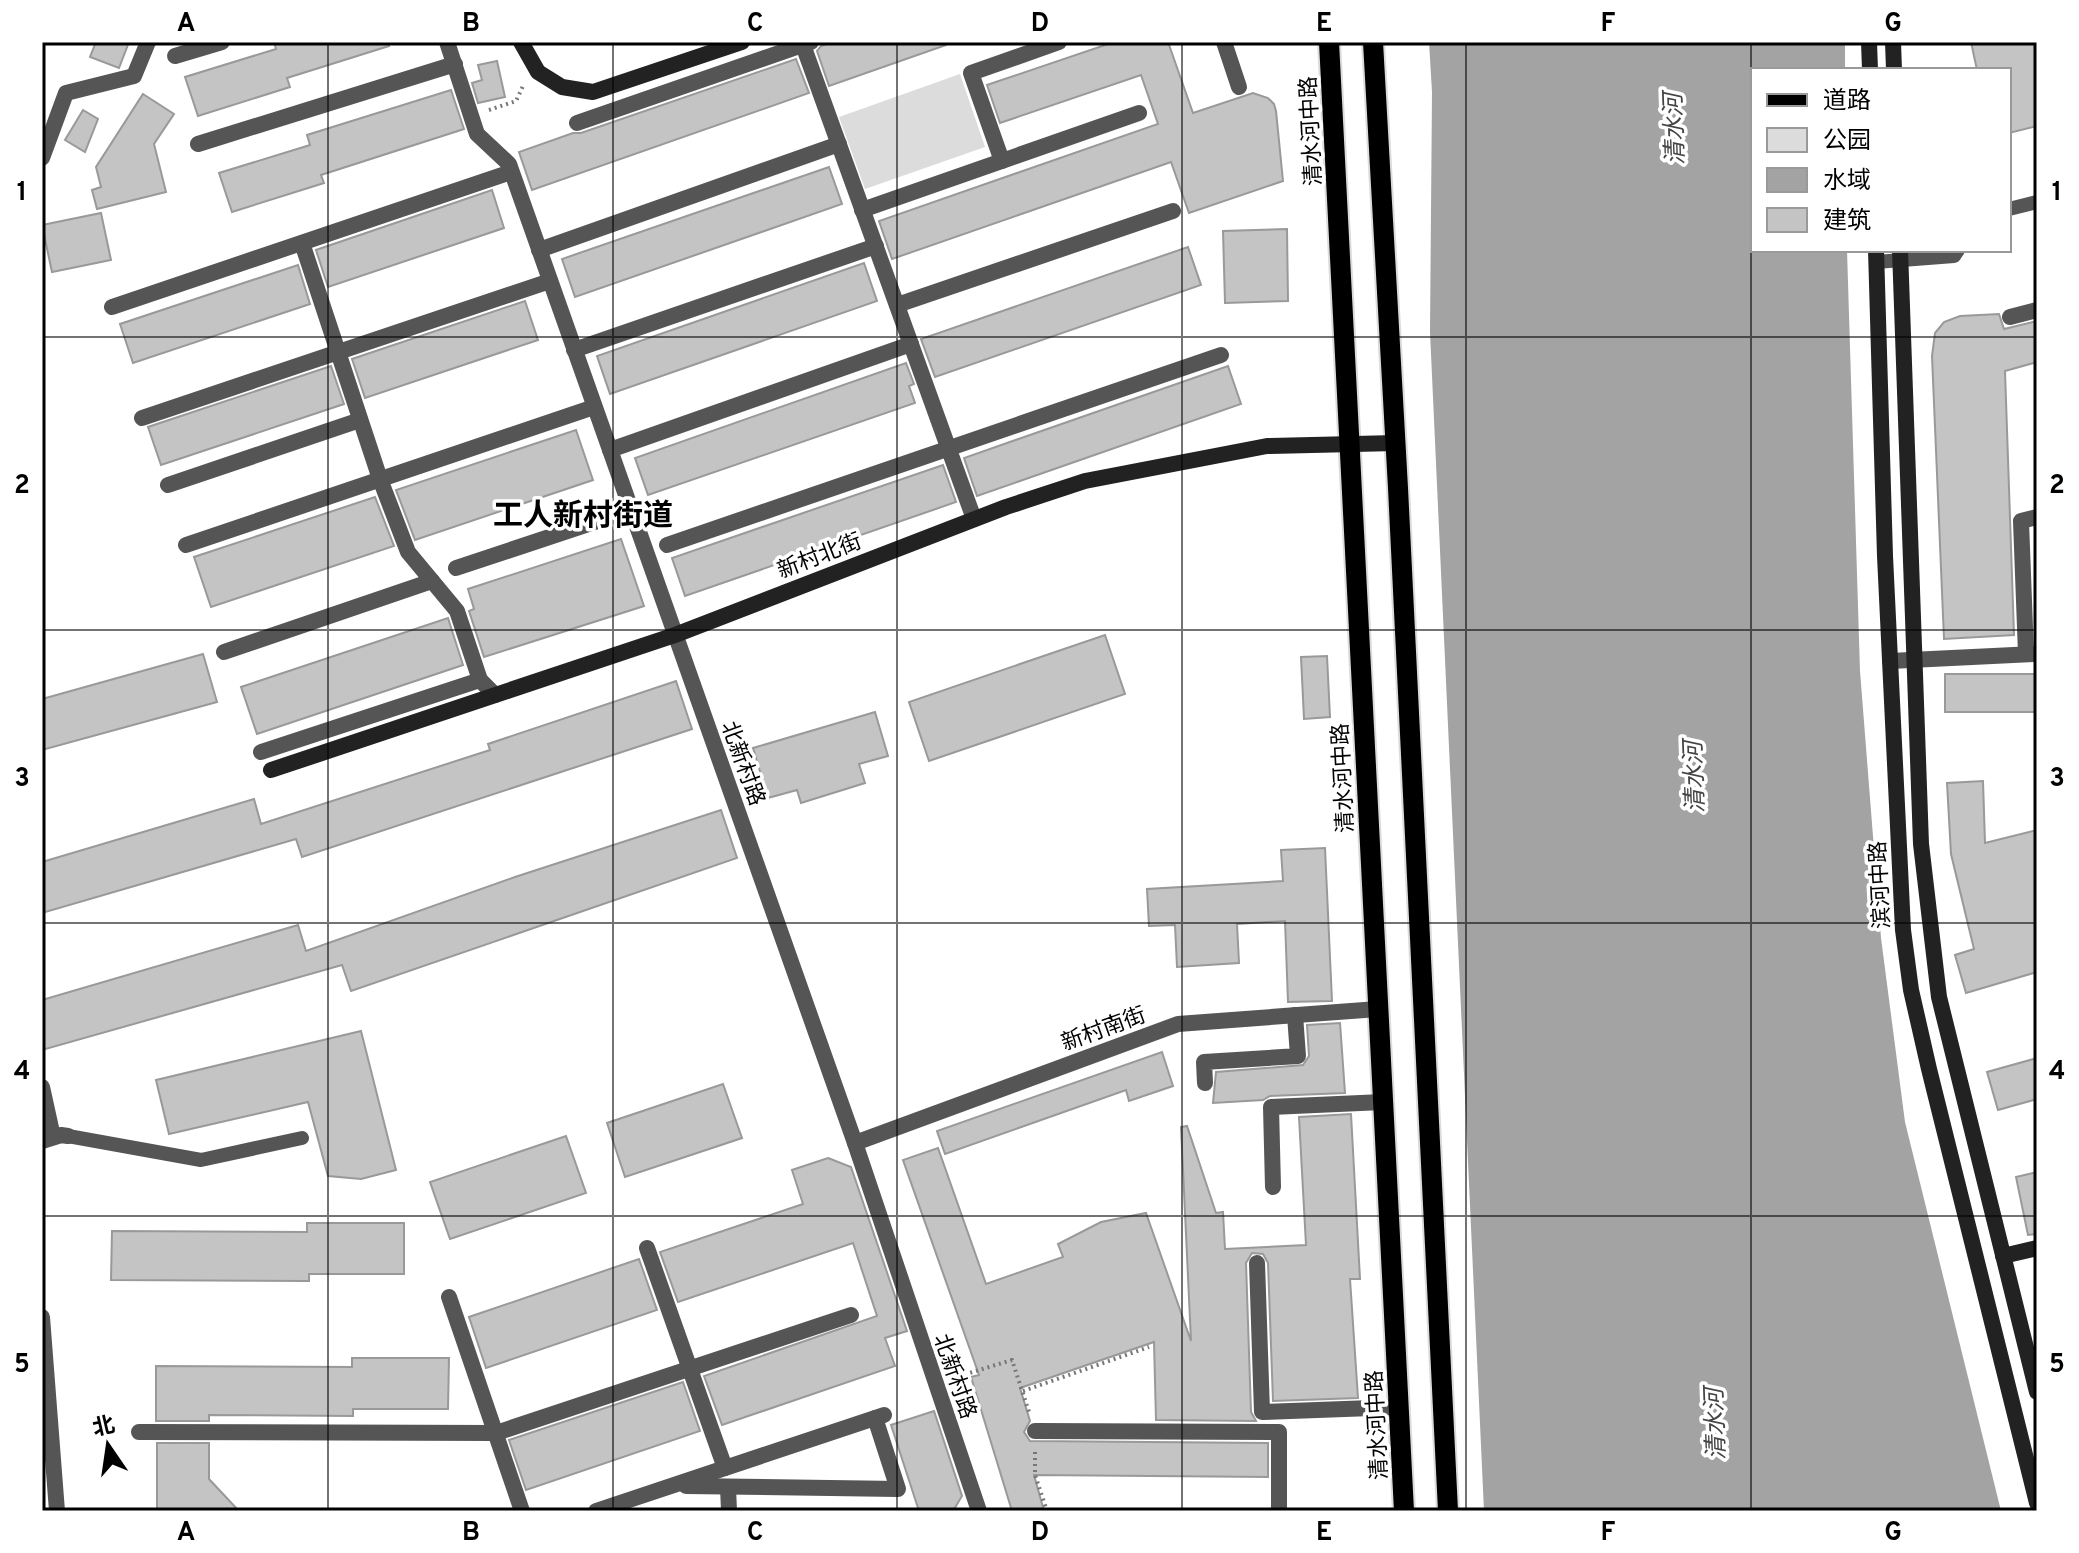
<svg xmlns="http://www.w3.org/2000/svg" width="2079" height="1553" viewBox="0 0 2079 1553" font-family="Overpass,'Noto Sans SC',sans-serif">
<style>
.green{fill:#dcdcdc}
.water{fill:#a3a3a3}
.building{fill:#c4c4c4;stroke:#999;stroke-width:2}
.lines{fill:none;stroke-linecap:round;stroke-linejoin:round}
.primary-casing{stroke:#dbdbdb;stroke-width:24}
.path{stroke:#777;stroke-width:4;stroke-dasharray:2 4;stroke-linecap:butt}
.lane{stroke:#555;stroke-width:14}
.street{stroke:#555;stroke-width:16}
.secondary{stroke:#222;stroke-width:16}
.primary{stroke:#000;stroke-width:20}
.grid{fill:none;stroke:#000;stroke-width:2;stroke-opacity:0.55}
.labels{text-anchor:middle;stroke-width:7;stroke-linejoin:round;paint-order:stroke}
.street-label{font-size:22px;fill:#000;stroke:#fff}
.water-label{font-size:24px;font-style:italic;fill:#444;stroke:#fff}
.district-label{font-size:30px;font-weight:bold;fill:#000;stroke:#fff}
.neatline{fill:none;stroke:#000;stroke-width:3}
.grid-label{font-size:26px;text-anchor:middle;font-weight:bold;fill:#000}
</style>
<rect width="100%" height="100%" fill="#fff"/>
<polygon class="green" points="960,74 985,147 865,189 839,117"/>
<polygon class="water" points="1429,42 1845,42 1845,70 1753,70 1753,250 1847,250 1860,671 1881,938 1905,1122 2001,1511 1484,1511 1430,332 1432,92"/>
<g class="building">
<polygon points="96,42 129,42 119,68 90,57"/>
<polygon points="274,42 388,42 389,46 287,78 290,87 198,116 185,77 276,49"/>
<polygon points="833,42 946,42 946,45 829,86 817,51 821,46"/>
<polygon points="1114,42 1168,42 1193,113 1253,93 1268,98 1274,104 1276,111 1283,181 1189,213 1171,162 892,259 879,221 1158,124 1141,75 1000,123 987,85"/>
<polygon points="1971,42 2037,42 2037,126 2009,133 2009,70 1977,70"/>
<polygon points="796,59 809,93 532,190 519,152 573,133 581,133"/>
<polygon points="497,61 505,97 478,103 472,83 482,80 478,65"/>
<polygon points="451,90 464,129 321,175 324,183 232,212 219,173 310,145 307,135"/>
<polygon points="143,94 174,114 154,144 166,192 97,209 92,190 101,187 96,167"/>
<polygon points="83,110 98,119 85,152 65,140"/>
<polygon points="829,167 842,204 575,297 562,259"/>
<polygon points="492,190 504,228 328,287 316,250"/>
<polygon points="101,213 111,260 52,272 42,225"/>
<polygon points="1287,229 1288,301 1225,303 1223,231"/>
<polygon points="1188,247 1201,285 935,377 921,339"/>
<polygon points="864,263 877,301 610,394 597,356"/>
<polygon points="298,265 310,304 133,363 120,324"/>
<polygon points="525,301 538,340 365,398 352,359"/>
<polygon points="1999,314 2004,329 2037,321 2037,362 2005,371 2014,635 1944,639 1932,356 1935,333 1944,322 1960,316"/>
<polygon points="906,363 914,384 909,386 915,403 648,495 635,458"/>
<polygon points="331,366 344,404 161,465 148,427"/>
<polygon points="1228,366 1241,404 977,496 964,458"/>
<polygon points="576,430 593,480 415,540 396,490"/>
<polygon points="943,465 956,502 685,596 672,558"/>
<polygon points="375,497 394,546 211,607 194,557"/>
<polygon points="621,539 644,606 484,657 469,611 474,609 468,589"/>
<polygon points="448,618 463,665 257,734 241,687"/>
<polygon points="1105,635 1125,694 929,761 909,702"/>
<polygon points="203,654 217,702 42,750 42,699"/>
<polygon points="1327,656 1330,717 1304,719 1301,657"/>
<rect x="1945" y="674" width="92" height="38"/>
<polygon points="676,681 692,729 302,857 296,839 42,913 42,862 254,799 261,824 490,750 488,744"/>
<polygon points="875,712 888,756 859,764 865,783 801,803 797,790 768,798 753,748"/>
<polygon points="1983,781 1985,843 2037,830 2037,972 1966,993 1955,955 1974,949 1951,854 1947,783"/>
<polygon points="721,810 737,858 351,991 342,965 42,1050 42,1000 298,925 306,951 515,877"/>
<polygon points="1325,848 1332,1001 1288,1002 1285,921 1237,924 1239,963 1177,967 1175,925 1149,926 1147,889 1283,881 1281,850"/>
<polygon points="1340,1023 1345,1093 1270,1096 1263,1100 1213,1103 1216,1072 1303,1065 1309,1056 1307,1025"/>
<polygon points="361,1031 396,1170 361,1179 328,1176 308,1102 169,1134 156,1080"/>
<polygon points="1162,1052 1173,1086 1129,1101 1126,1090 945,1154 937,1131"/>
<polygon points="2037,1058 2037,1099 1998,1110 1987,1072"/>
<polygon points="723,1084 742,1138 625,1177 607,1123"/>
<polygon points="1351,1114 1360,1279 1350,1279 1358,1398 1273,1401 1268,1263 1263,1254 1252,1253 1246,1263 1251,1412 1256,1421 1156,1420 1154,1342 1020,1388 1030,1421 1024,1432 1030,1441 1268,1443 1268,1477 1034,1475 1044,1511 1012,1511 971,1377 979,1375 903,1160 938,1148 986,1284 1063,1257 1058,1244 1101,1222 1146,1213 1191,1341 1181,1127 1187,1126 1216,1213 1223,1212 1225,1249 1306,1245 1299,1117"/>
<polygon points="566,1136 586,1193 450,1239 430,1182"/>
<polygon points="828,1158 851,1167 907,1331 885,1338 895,1366 722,1425 704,1376 877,1316 853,1243 678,1302 660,1252 803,1204 792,1170"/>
<polygon points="2037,1172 2037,1234 2028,1235 2016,1177"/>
<polygon points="307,1223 404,1223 404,1274 309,1274 309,1281 111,1280 112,1231 307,1232"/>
<polygon points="639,1259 657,1310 486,1368 469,1317"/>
<polygon points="352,1358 449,1358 448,1409 353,1409 353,1416 209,1415 209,1421 156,1421 156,1366 352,1367"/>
<polygon points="683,1382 700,1431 526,1490 509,1440"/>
<polygon points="934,1411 962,1496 953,1511 919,1511 891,1425"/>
<polygon points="157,1443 209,1443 209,1479 239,1511 157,1511"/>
</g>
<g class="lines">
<defs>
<g id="primary">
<polyline points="1329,42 1404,1511"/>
<polyline points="1373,42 1398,488 1448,1511"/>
</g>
</defs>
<use href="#primary" class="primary-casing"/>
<g class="path">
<polyline points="489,110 516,101 524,84"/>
<polyline points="953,1378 1012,1360 1029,1412"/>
<polyline points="1023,1391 1149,1347"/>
<polyline points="1035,1452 1035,1475 1047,1511"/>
</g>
<g class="lane">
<polyline points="2009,209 2037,202"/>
<polyline points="1876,262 1954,256 1958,250"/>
<polyline points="68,1136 201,1160 302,1138"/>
</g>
<g class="street">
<polyline points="447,42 477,134 509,164 855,1143 979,1511"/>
<polyline points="1224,42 1239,87"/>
<polyline points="803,45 974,519"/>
<polyline points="175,56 222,42"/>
<polyline points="577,123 811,42"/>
<polyline points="198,144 455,64"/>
<polyline points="42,158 66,93 134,76 148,42"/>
<polyline points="1002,161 971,73 1059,42"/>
<polyline points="862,210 1139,113"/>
<polyline points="302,243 380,479 408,552 457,611 480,680 495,695"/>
<polyline points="539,250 839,144"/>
<polyline points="897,305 1173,211"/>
<polyline points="112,307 511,172"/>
<polyline points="2010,317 2037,310"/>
<polyline points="574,350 876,246"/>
<polyline points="142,418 550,281"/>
<polyline points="610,450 911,344"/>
<polyline points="168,485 360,420"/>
<polyline points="186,545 594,407"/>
<polyline points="667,545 1221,355"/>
<polyline points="456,568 631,510"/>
<polyline points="224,652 432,581"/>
<polyline points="2026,654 2021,521 2037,517"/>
<polyline points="1890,661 2036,654"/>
<polyline points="261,752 480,680"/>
<polyline points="1205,1083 1204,1062 1298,1056 1295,1015"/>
<polyline points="42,1087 53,1137"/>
<polyline points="42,1141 61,1135 68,1136"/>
<polyline points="855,1143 1178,1024 1378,1009"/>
<polyline points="1273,1187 1271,1107 1383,1102"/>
<polyline points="647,1248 725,1468"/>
<polyline points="1257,1263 1262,1412 1399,1407"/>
<polyline points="449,1297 522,1511"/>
<polyline points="42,1317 57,1511"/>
<polyline points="1035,1431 1279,1432 1279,1511"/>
<polyline points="139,1432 496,1433 851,1315"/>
<polyline points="686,1486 898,1489 875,1418"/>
<polyline points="728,1487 729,1511"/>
<polyline points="596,1511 884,1415"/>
</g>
<g class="secondary">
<polyline points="521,42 538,72 562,87 593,92 742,42"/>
<polyline points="1869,42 1870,70"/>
<polyline points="1893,42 1894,70"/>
<polyline points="1876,250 1885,556 1903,930 1911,990 1929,1069 2037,1503"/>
<polyline points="1900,250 1921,844 1939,997 2037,1392"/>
<polyline points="271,770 675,635 1006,507 1085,481 1267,446 1396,443"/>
<polyline points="2003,1256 2037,1248"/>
</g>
<use href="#primary" class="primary"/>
</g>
<path class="grid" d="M328 42V1511M613 42V1511M897 42V1511M1182 42V1511M1466 42V1511M1751 42V1511M42 337H2037M42 630H2037M42 923H2037M42 1216H2037"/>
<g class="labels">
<g class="street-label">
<text transform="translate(1310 131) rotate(-93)" y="8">清水河中路</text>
<text transform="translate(819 555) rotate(-21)" y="8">新村北街</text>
<text transform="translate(744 763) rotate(70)" y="8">北新村路</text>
<text transform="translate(1342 778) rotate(-93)" y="8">清水河中路</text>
<text transform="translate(1879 885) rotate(-93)" y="8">滨河中路</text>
<text transform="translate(1103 1028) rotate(-20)" y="8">新村南街</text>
<text transform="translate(956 1376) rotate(71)" y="8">北新村路</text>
<text transform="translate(1376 1425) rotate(-93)" y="8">清水河中路</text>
</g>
<g class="water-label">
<text transform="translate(1674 129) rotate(-92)" y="8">清水河</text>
<text transform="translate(1694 777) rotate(-92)" y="8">清水河</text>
<text transform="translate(1715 1424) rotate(-92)" y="8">清水河</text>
</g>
<g class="district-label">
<text x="583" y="525">工人新村街道</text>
</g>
</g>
<rect width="2079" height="1553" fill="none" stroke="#ffffff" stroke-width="88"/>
<rect x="1751" y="68" width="260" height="184" fill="#ffffff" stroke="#999999" stroke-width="2"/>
<rect x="1767" y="94" width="40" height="12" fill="#000000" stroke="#999999" stroke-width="2"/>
<text x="1823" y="108" font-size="24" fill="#000000">道路</text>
<rect x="1767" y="128" width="40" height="24" fill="#dcdcdc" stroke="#999999" stroke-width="2"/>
<text x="1823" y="148" font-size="24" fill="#000000">公园</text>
<rect x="1767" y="168" width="40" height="24" fill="#a3a3a3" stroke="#999999" stroke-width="2"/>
<text x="1823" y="188" font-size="24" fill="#000000">水域</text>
<rect x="1767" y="208" width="40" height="24" fill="#c4c4c4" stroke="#999999" stroke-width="2"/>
<text x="1823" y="228" font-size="24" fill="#000000">建筑</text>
<g transform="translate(108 1445) rotate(347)" stroke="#ffffff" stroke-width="6" paint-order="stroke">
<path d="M0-6L14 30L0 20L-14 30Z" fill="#000000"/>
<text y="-12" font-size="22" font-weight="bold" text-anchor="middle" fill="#000000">北</text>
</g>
<rect x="44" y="44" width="1991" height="1465" class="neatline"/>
<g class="grid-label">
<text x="186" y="31">A</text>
<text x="471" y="31">B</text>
<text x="755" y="31">C</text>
<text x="1040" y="31">D</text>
<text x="1324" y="31">E</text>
<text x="1608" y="31">F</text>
<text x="1893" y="31">G</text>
<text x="22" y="200">1</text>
<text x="2057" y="200">1</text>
<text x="22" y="493">2</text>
<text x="2057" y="493">2</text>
<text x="22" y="786">3</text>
<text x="2057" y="786">3</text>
<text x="22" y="1079">4</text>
<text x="2057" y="1079">4</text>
<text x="22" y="1372">5</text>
<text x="2057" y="1372">5</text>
<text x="186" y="1540">A</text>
<text x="471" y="1540">B</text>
<text x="755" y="1540">C</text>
<text x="1040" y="1540">D</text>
<text x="1324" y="1540">E</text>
<text x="1608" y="1540">F</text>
<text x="1893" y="1540">G</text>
</g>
</svg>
